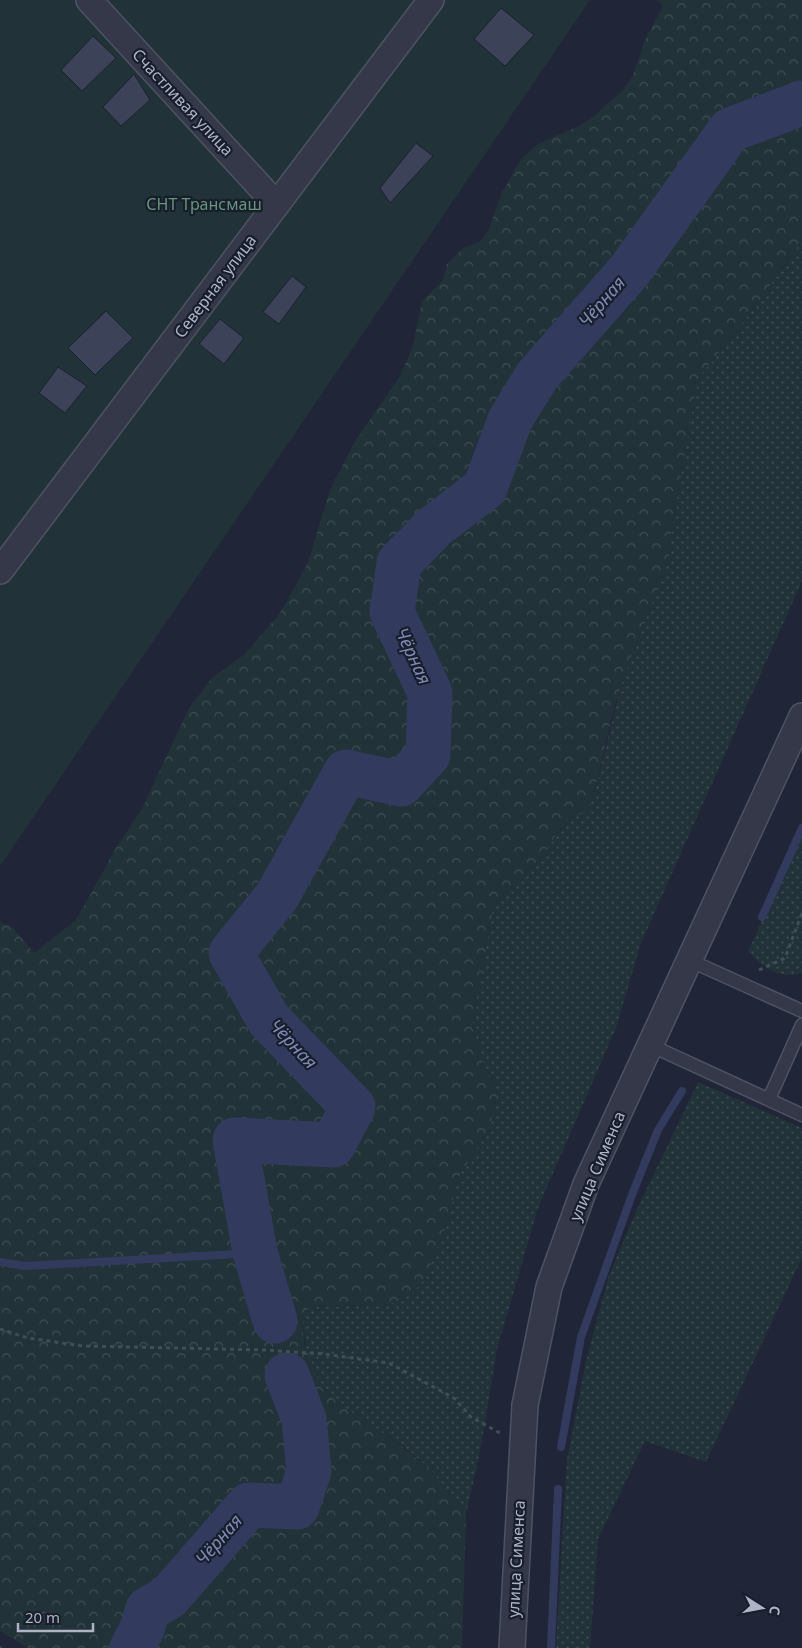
<svg xmlns="http://www.w3.org/2000/svg" width="802" height="1648" viewBox="0 0 802 1648" font-family="'Noto Sans',sans-serif">
<style>
.grass{fill:url(#grass-dots)}
.forest{fill:url(#forest-crowns)}
.garden{fill:#223239}
.lines{fill:none;stroke-linecap:round;stroke-linejoin:round}
.stream{stroke:#323b5d;stroke-width:8}
.river{stroke:#323b5d;stroke-width:45}
.building{fill:#3c4358;stroke:#1b202f}
.service-casing{stroke:#4e5363;stroke-width:15}
.minor-casing{stroke:#4e5363;stroke-width:28}
.path{stroke:#3f4f56;stroke-width:3;stroke-dasharray:4 4;stroke-linecap:butt}
.service{stroke:#343848;stroke-width:12}
.minor{stroke:#343848;stroke-width:25}
.labels{text-anchor:middle;stroke-width:4.5;stroke-linejoin:round;paint-order:stroke}
.street-label{font-size:16px;fill:#aeb3c5;stroke:#191e2d}
.park-label{font-size:16px;fill:#659679;stroke:#191e2d}
.water-label{font-size:18px;font-style:italic;fill:#7d8ab2;stroke:#191e2d}
</style>
<defs>
<pattern id="grass-dots" width="8" height="8" patternUnits="userSpaceOnUse" patternTransform="scale(1.25)"><rect width="8" height="8" fill="#223239"/><path d="M2 2h.1M6 6h.1" fill="none" stroke="#404d54" stroke-width="1.8" stroke-linecap="round"/></pattern>
<pattern id="forest-crowns" width="20" height="18" patternUnits="userSpaceOnUse" patternTransform="scale(1.25)"><rect width="20" height="18" fill="#223239"/><path d="M2 6a3 3 0 1 1 6 0M12 15a3 3 0 1 1 6 0" fill="none" stroke="#404d54"/></pattern>
</defs>
<rect width="100%" height="100%" fill="#202638"/>
<g class="grass">
<path d="M802 241V581L641 943 616 1028 538 1208 497 1349 480 1452 466 1514C445 1486 424 1460 394 1440 371 1424 341 1412 323 1389 307 1370 305 1340 302 1317L309 1307 384 1305 399 1301 414 1292 427 1275 448 1222 455 1189 461 1172 485 1137 493 1080 484 1066 472 1027 493 908 542 859 550 843 595 791 621 685 669 557 670 539 698 378 748 316Z"/>
<path d="M802 833V972C783 982 761 966 748 951Z"/>
<polygon points="698,1082 802,1128 802,1258 706,1462 645,1441 598,1539 590,1648 556,1648 567,1460 586,1361 609,1275 639,1205"/>
</g>
<path class="forest" d="M657 0H802V241L748 316 698 378 670 539 669 557C655 600 636 642 621 686 607 727 602 770 588 811L573 817 560 830 550 843 542 859 493 908 472 1027 484 1066 493 1080 499 1098 485 1137 461 1172 455 1189 448 1222 427 1275 414 1292 399 1301 384 1305 309 1307 302 1317 304 1343 322 1388 351 1412 395 1441 433 1472 466 1514 462 1648H28L0 1631V922L13 928 34 953 75 921 84 906 116 848 143 807 189 708 212 678 245 654 277 617 288 600 308 562 330 490 355 441 400 376 413 346 422 301 443 280 447 264 463 248 481 241 489 229 501 194 521 159 538 144 581 125 594 116 623 90 633 76 644 42 663 6Z"/>
<polygon class="garden" points="0,0 590,0 0,866"/>
<g class="lines">
<g class="stream">
<polyline points="762,917 802,828"/>
<polyline points="0,1262 25,1266 238,1254 255,1252"/>
<polyline points="561,1447 581,1337 633,1192 658,1130 682,1091"/>
<polyline points="551,1648 558,1489"/>
</g>
<g class="river">
<polyline points="275,1321 255,1252 235,1140 333,1145 353,1107 269,1020 231,953 277,896 346,772 401,784 428,755 430,693 392,612 399,563 434,527 485,488 510,420 537,376 630,270 730,130 802,103"/>
<polyline points="132,1648 142,1629 148,1609 169,1597 249,1505 297,1507 309,1471 304,1419 287,1375"/>
</g>
</g>
<g class="building">
<polygon points="501,8 534,35 505,66 474,39"/>
<polygon points="93,36 116,58 82,91 61,70"/>
<polygon points="134,74 150,100 121,126 103,107"/>
<polygon points="416,143 433,156 390,203 380,188"/>
<polygon points="292,276 306,287 279,324 263,312"/>
<polygon points="106,311 133,338 95,375 68,348"/>
<polygon points="220,319 244,338 224,364 199,344"/>
<polygon points="58,367 87,386 65,413 39,393"/>
</g>
<g class="lines">
<defs>
<g id="service">
<polyline points="691,961 802,1011"/>
<polyline points="652,1046 802,1115"/>
<polyline points="769,1099 802,1025"/>
</g>
<g id="minor">
<polyline points="89,0 276,204"/>
<polyline points="0,571 431,0"/>
<polyline points="512,1648 525,1405 549,1287 586,1184 802,716"/>
</g>
</defs>
<use href="#service" class="service-casing"/>
<use href="#minor" class="minor-casing"/>
<g class="path">
<polyline points="759,970 785,958 802,913"/>
<polyline points="0,1329 28,1338 83,1346 265,1350 324,1354 389,1363 454,1398 471,1417 500,1433"/>
<polyline points="0,1647 1,1648"/>
</g>
<use href="#service" class="service"/>
<use href="#minor" class="minor"/>
</g>
<g class="labels">
<g class="street-label">
<text transform="translate(183 102) rotate(47)" y="6">Счастливая улица</text>
<text transform="translate(215 286) rotate(-53)" y="6">Северная улица</text>
<text transform="translate(597 1166) rotate(-67)" y="6">улица Сименса</text>
<text transform="translate(516 1559) rotate(-87)" y="6">улица Сименса</text>
</g>
<g class="park-label">
<text x="204" y="210">СНТ Трансмаш</text>
</g>
<g class="water-label">
<text transform="translate(602 302) rotate(-49)" y="6">Чёрная</text>
<text transform="translate(413 656) rotate(65)" y="6">Чёрная</text>
<text transform="translate(293 1044) rotate(47)" y="6">Чёрная</text>
<text transform="translate(219 1540) rotate(-49)" y="6">Чёрная</text>
</g>
</g>
<g transform="translate(762 1608) rotate(101)" stroke="#191e2d" stroke-width="4" paint-order="stroke">
<path d="M0-4L9 19L0 12L-9 19Z" fill="#aeb3c5"/>
<text y="-8" font-size="14" font-weight="bold" text-anchor="middle" fill="#aeb3c5">С</text>
</g>
<path d="M18 1623v8h75v-8" fill="none" stroke="#aeb3c5" stroke-width="2.5"/>
<text x="25" y="1623" font-size="15" fill="#aeb3c5" stroke="#191e2d" stroke-width="4" paint-order="stroke">20 m</text>
</svg>
